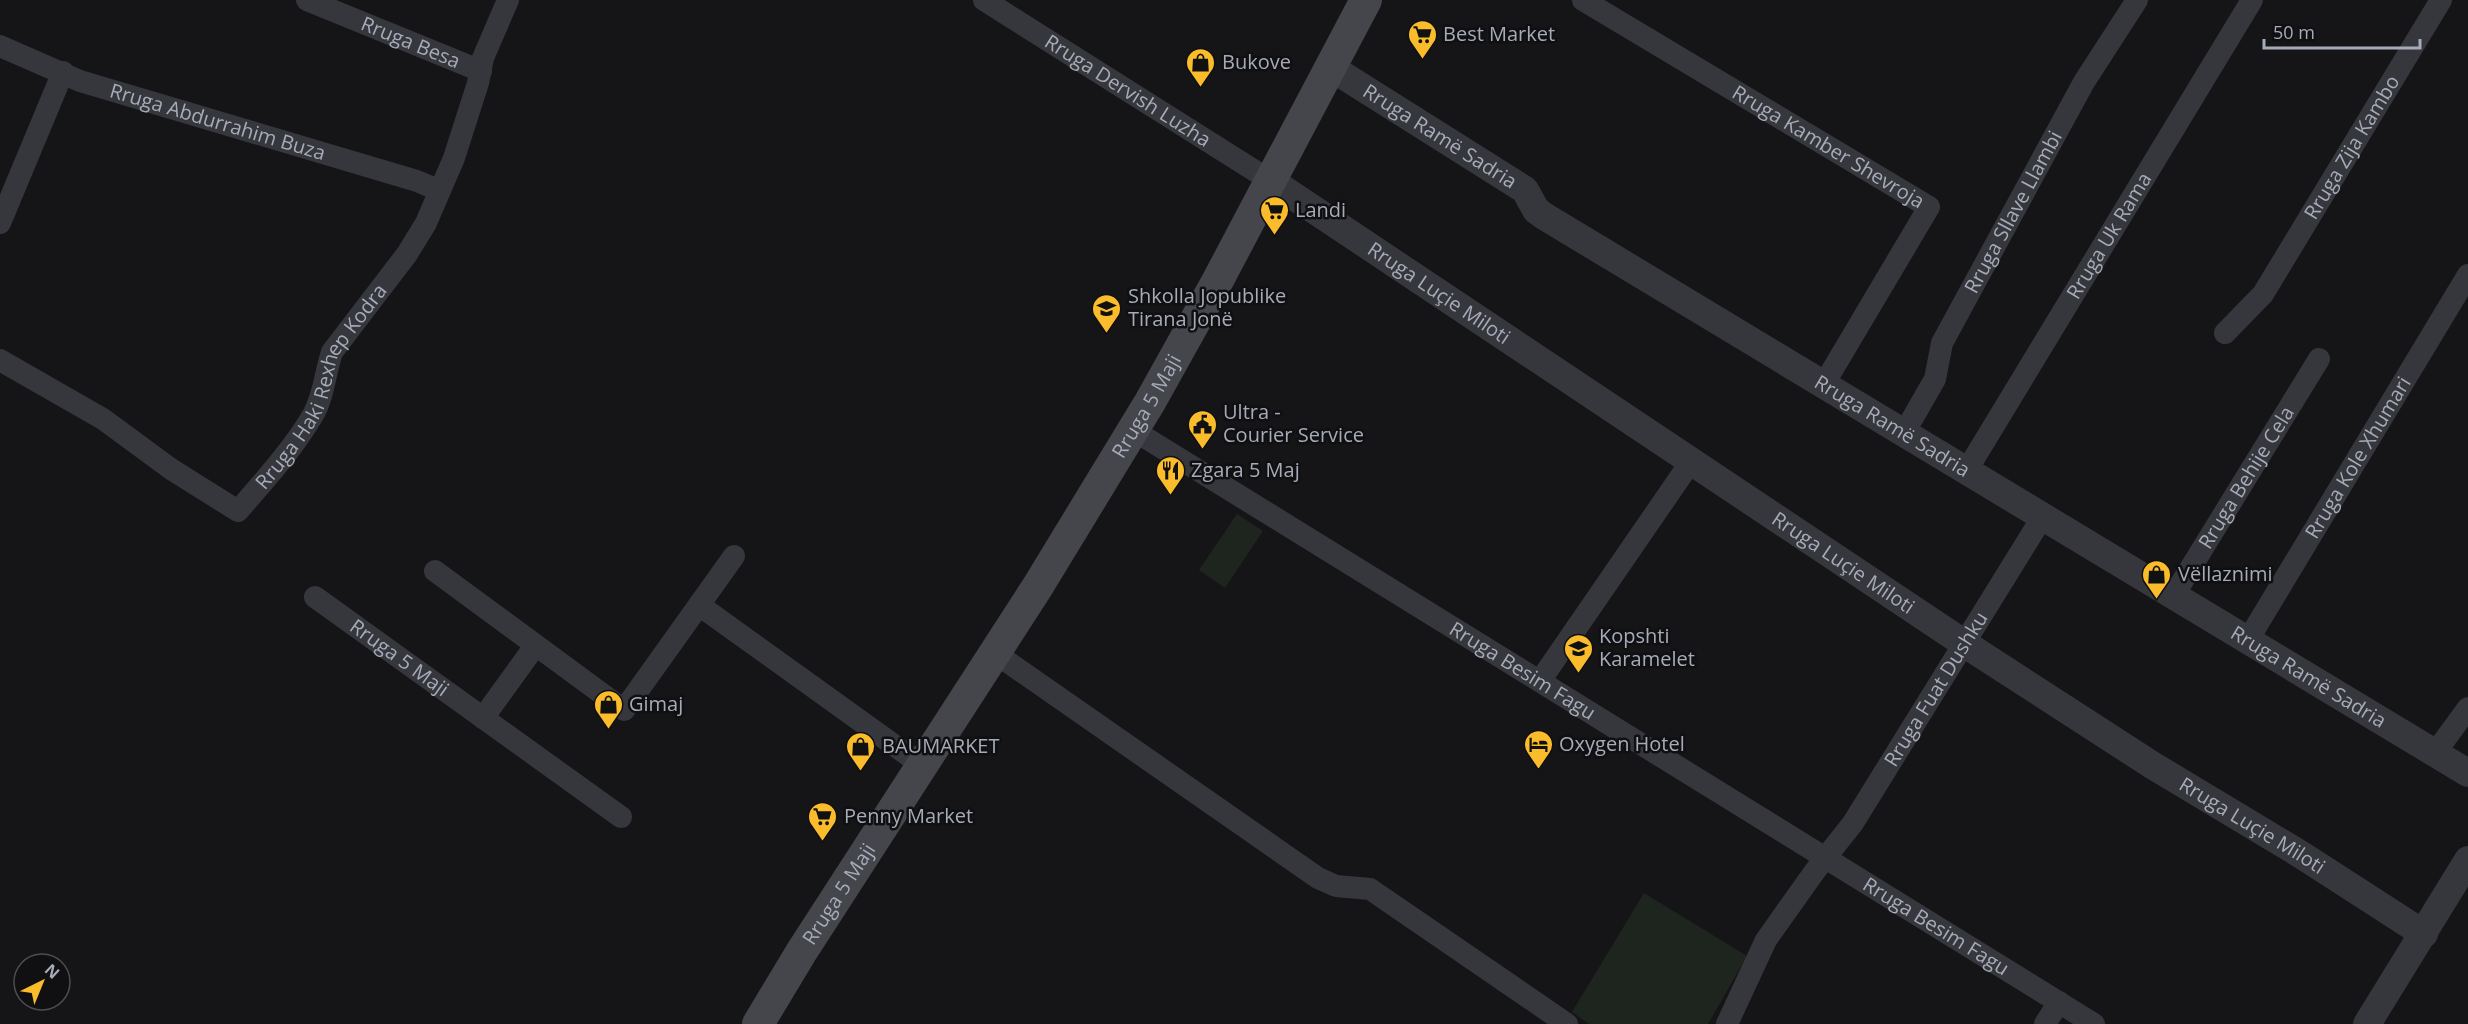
<svg xmlns="http://www.w3.org/2000/svg" width="2468" height="1024" viewBox="0 0 2468 1024" font-family="'Open Sans',sans-serif">
<style>
.green{fill:#1d251e}
.lines{fill:none;stroke-linecap:round;stroke-linejoin:round}
.minor{stroke:#36373c;stroke-width:22}
.tertiary{stroke:#36373c;stroke-width:28}
.secondary{stroke:#44464c;stroke-width:32}
.labels{text-anchor:middle;stroke-width:5;stroke-linejoin:round;paint-order:stroke}
.poi-label{font-size:20px;fill:#a6abb8;stroke:#101012;text-anchor:start}
.street-label{font-size:20px;fill:#a6abb8;stroke:#101012}
</style>
<rect width="100%" height="100%" fill="#151517"/>
<g class="green">
<polygon points="1237,514 1263,531 1225,588 1199,570"/>
<polygon points="1644,893 1747,956 1708,1024 1589,1024 1572,1012"/>
</g>
<g class="lines">
<g class="minor">
<path id="s1" d="M307 0 481 71"/>
<path id="s2" d="M984 0 1271 181"/>
<path id="s3" d="M1583 0 1929 207 1824 384"/>
<path id="s4" d="M0 46 80 81 417 181 438 190"/>
<polyline points="0,223 63,72"/>
<path id="s5" d="M2225 333 2263 294 2441 0"/>
<path id="s6" d="M0 360 103 419 171 469 238 511C264 481 293 449 313 415 324 396 325 373 332 352L407 254 426 223 454 158 478 83 483 58 508 0"/>
<path id="s7" d="M1133 430 2094 1024"/>
<path id="s8" d="M1904 433 1935 379 1942 343 2084 82 2137 0"/>
<path id="s9" d="M1967 470 2252 0"/>
<polyline points="435,571 624,710 734,556"/>
<path id="s10" d="M2174 595 2319 359"/>
<path id="s11" d="M315 597 621 817"/>
<polyline points="699,605 923,766"/>
<path id="s12" d="M2248 640 2468 275"/>
<polyline points="995,653 1318,878 1336,886 1370,889 1567,1024"/>
<polyline points="1540,681 1692,460"/>
<polyline points="483,718 535,646"/>
<polyline points="2435,753 2468,708"/>
<path id="s13" d="M1727 1024 1766 940 1815 871 1853 823 2043 516"/>
<polyline points="2045,1024 2059,1002"/>
</g>
<g class="tertiary">
<path id="s14" d="M1330 67 1525 190 1536 210 1544 216 2468 773"/>
<path id="s15" d="M1271 181 1965 644 2152 765 2300 854 2424 934"/>
<polyline points="2367,1024 2468,860"/>
</g>
<path class="secondary" id="s16" d="M758 1024 802 951 1038 586 1150 402 1218 280 1366 0"/>
</g>
<defs>
<symbol id="supermarket-pin" viewBox="-11 -11 22 30"><path d="M0 17L-7.5 6A9.5 9.5 0 1 1 7.5 6Z" fill="#fabc2a" stroke="#101012"/><path d="M-6-5.5h2.5l.6 2H6L4.5 2H-2.5L-4.4-4H-6ZM-1.5 3.2a1.3 1.3 0 1 0 .1 0ZM3 3.2a1.3 1.3 0 1 0 .1 0Z" fill="#111"/></symbol>
<symbol id="shop-pin" viewBox="-11 -11 22 30"><path d="M0 17L-7.5 6A9.5 9.5 0 1 1 7.5 6Z" fill="#fabc2a" stroke="#101012"/><path d="M-5-2.5h2.3a2.7 3.5 0 0 1 5.4 0H5L5.5 6h-11ZM-1.5-2.5h3a1.5 2.3 0 0 0-3 0Z" fill="#111"/></symbol>
<symbol id="school-pin" viewBox="-11 -11 22 30"><path d="M0 17L-7.5 6A9.5 9.5 0 1 1 7.5 6Z" fill="#fabc2a" stroke="#101012"/><path d="M0-5L7-2L0 1L-7-2ZM-4 1L0 2.5L4 1V4Q0 6-4 4Z" fill="#111"/></symbol>
<symbol id="civic-pin" viewBox="-11 -11 22 30"><path d="M0 17L-7.5 6A9.5 9.5 0 1 1 7.5 6Z" fill="#fabc2a" stroke="#101012"/><path d="M-.6-6.5H3V-4.5H.6V-3L4-1V1h2V6H-6V1h2V-1L-.6-3ZM-1.2 2.5V6h2.4V2.5Z" fill="#111"/></symbol>
<symbol id="restaurant-pin" viewBox="-11 -11 22 30"><path d="M0 17L-7.5 6A9.5 9.5 0 1 1 7.5 6Z" fill="#fabc2a" stroke="#101012"/><path d="M-5-6h1v4h1v-4h1v4h1v-4h1v5L-1.5 .5V6h-2V.5L-5-1ZM5-6V6H3V1.5H1.5Q1.5-4 5-6Z" fill="#111"/></symbol>
<symbol id="hotel-pin" viewBox="-11 -11 22 30"><path d="M0 17L-7.5 6A9.5 9.5 0 1 1 7.5 6Z" fill="#fabc2a" stroke="#101012"/><path d="M-6-4.5h1.5V1H6V5H4.5V3h-9V5H-6ZM-4 0a1.8 1.8 0 1 1 3.6 0ZM.5 0V-2.5h3Q6-2.5 6 0Z" fill="#111"/></symbol>
</defs>
<g fill-rule="evenodd">
<use href="#supermarket-pin" x="1406" y="18" width="33" height="45"/>
<use href="#shop-pin" x="1184" y="46" width="33" height="45"/>
<use href="#supermarket-pin" x="1258" y="194" width="33" height="45"/>
<use href="#school-pin" x="1090" y="292" width="33" height="45"/>
<use href="#civic-pin" x="1186" y="408" width="33" height="45"/>
<use href="#restaurant-pin" x="1154" y="454" width="33" height="45"/>
<use href="#shop-pin" x="2140" y="558" width="33" height="45"/>
<use href="#school-pin" x="1562" y="632" width="33" height="45"/>
<use href="#shop-pin" x="592" y="688" width="33" height="45"/>
<use href="#hotel-pin" x="1522" y="728" width="33" height="45"/>
<use href="#shop-pin" x="844" y="730" width="33" height="45"/>
<use href="#supermarket-pin" x="806" y="800" width="33" height="45"/>
</g>
<g class="labels">
<g class="poi-label">
<text x="1443" y="41">Best Market</text>
<text x="1222" y="69">Bukove</text>
<text x="1295" y="217">Landi</text>
<text x="1128" y="303">Shkolla Jopublike<tspan x="1128" dy="23">Tirana Jonë</tspan></text>
<text x="1223" y="419">Ultra -<tspan x="1223" dy="23">Courier Service</tspan></text>
<text x="1191" y="477">Zgara 5 Maj</text>
<text x="2178" y="581">Vëllaznimi</text>
<text x="1599" y="643">Kopshti<tspan x="1599" dy="23">Karamelet</tspan></text>
<text x="629" y="711">Gimaj</text>
<text x="1559" y="751">Oxygen Hotel</text>
<text x="882" y="753">BAUMARKET</text>
<text x="844" y="823">Penny Market</text>
</g>
<g class="street-label">
<text dy="7" stroke="none"><textPath href="#s1" startOffset="112">Rruga Besa</textPath></text>
<text dy="7" stroke="none"><textPath href="#s2" startOffset="170">Rruga Dervish Luzha</textPath></text>
<text dy="7" stroke="none"><textPath href="#s4" startOffset="231">Rruga Abdurrahim Buza</textPath></text>
<text dy="7" stroke="none"><textPath href="#s14" startOffset="130">Rruga Ramë Sadria</textPath></text>
<text dy="7" stroke="none"><textPath href="#s5" startOffset="226">Rruga Zija Kambo</textPath></text>
<text dy="7" stroke="none"><textPath href="#s3" startOffset="286">Rruga Kamber Shevroja</textPath></text>
<text dy="7" stroke="none"><textPath href="#s8" startOffset="248">Rruga Sllave Llambi</textPath></text>
<text dy="7" stroke="none"><textPath href="#s9" startOffset="274">Rruga Uk Rama</textPath></text>
<text dy="7" stroke="none"><textPath href="#s15" startOffset="202">Rruga Luçie Miloti</textPath></text>
<text dy="7" stroke="none"><textPath href="#s6" startOffset="434">Rruga Haki Rexhep Kodra</textPath></text>
<text dy="7" stroke="none"><textPath href="#s16" startOffset="730">Rruga 5 Maji</textPath></text>
<text dy="7" stroke="none"><textPath href="#s14" startOffset="670">Rruga Ramë Sadria</textPath></text>
<text dy="7" stroke="none"><textPath href="#s12" startOffset="213">Rruga Kole Xhumari</textPath></text>
<text dy="7" stroke="none"><textPath href="#s10" startOffset="138">Rruga Behije Cela</textPath></text>
<text dy="7" stroke="none"><textPath href="#s15" startOffset="688">Rruga Luçie Miloti</textPath></text>
<text dy="7" stroke="none"><textPath href="#s11" startOffset="104">Rruga 5 Maji</textPath></text>
<text dy="7" stroke="none"><textPath href="#s7" startOffset="458">Rruga Besim Fagu</textPath></text>
<text dy="7" stroke="none"><textPath href="#s14" startOffset="1156">Rruga Ramë Sadria</textPath></text>
<text dy="7" stroke="none"><textPath href="#s13" startOffset="396">Rruga Fuat Dushku</textPath></text>
<text dy="7" stroke="none"><textPath href="#s15" startOffset="1174">Rruga Luçie Miloti</textPath></text>
<text dy="7" stroke="none"><textPath href="#s16" startOffset="153">Rruga 5 Maji</textPath></text>
<text dy="7" stroke="none"><textPath href="#s7" startOffset="944">Rruga Besim Fagu</textPath></text>
</g>
</g>
<g transform="translate(42 982) rotate(43)"><circle r="28" fill="#101012" stroke="#4c4e54" stroke-width="1.5"/>
<path d="M0-4.5L10 22L0 15L-10 22Z" fill="#fabc2a"/>
<text y="-9" font-size="16" font-weight="bold" text-anchor="middle" fill="#a6abb8">N</text>
</g>
<path d="M2264 39v9h156v-9" fill="none" stroke="#a6abb8" stroke-width="3"/>
<text x="2273" y="39" font-size="18" fill="#a6abb8" stroke="#101012" stroke-width="4.5" paint-order="stroke">50 m</text>
</svg>
